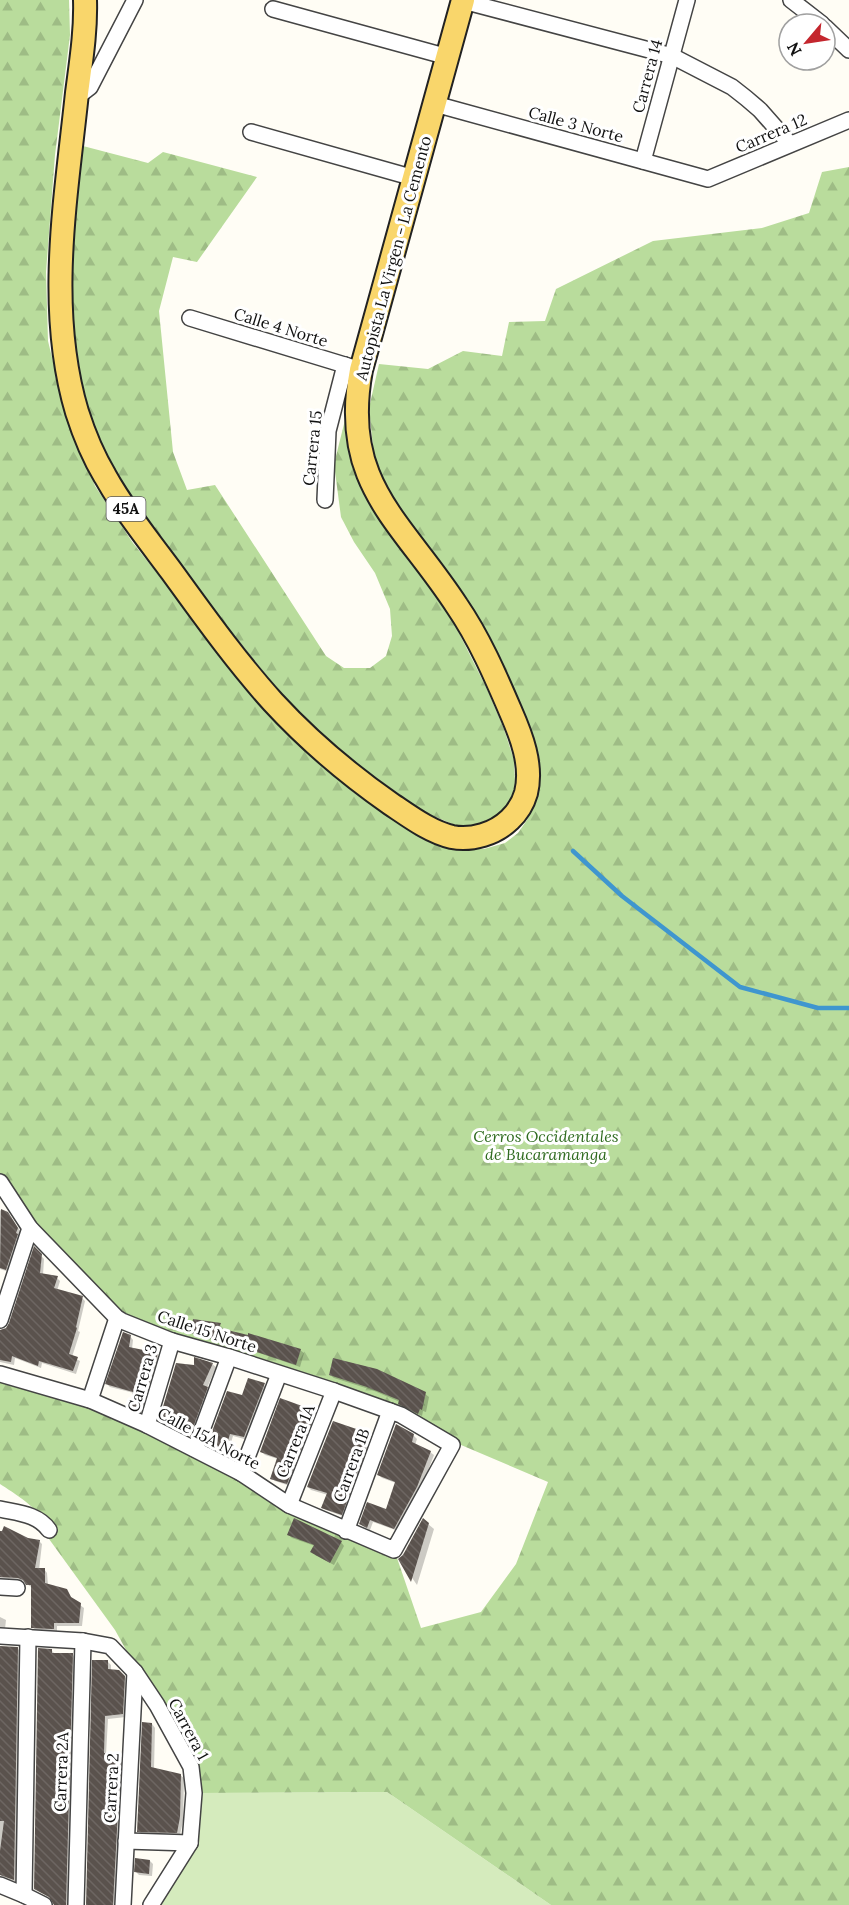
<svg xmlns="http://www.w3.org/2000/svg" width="849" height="1905" viewBox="0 0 849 1905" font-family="Lora,serif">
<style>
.grass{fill:#d5ebbd}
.forest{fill:url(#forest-firs)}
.shadow{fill:#0003}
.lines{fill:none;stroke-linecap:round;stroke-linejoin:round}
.stream{stroke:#3f96cf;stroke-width:4.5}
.building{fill:url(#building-back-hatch)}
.minor-casing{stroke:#444;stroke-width:18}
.primary-casing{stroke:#222;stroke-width:26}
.minor{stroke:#fff;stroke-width:15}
.primary{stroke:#f9d66b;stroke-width:22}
.labels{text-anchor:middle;stroke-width:6;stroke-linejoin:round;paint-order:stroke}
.shield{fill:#fff;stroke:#585858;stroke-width:1.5}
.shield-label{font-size:15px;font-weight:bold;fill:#111}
.street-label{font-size:16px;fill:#111;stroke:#fff}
.park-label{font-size:16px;font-style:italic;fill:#2f6b1f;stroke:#fff}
</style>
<defs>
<pattern id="forest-firs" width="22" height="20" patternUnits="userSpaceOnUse" patternTransform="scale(1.5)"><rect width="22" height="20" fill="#b9dc9c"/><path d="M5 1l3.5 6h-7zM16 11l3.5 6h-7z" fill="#9ebc85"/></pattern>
<pattern id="building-back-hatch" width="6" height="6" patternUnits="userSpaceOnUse" patternTransform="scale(1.5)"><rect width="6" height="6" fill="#5a524d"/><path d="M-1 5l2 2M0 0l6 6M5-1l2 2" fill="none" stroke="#6d6662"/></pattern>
</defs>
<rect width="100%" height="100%" fill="#fffdf5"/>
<polygon class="grass" points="387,1792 551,1905 151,1905 190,1843 194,1793"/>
<g class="forest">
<path d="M0 0H69L70 35 55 155 46 272 48 341 65 411 95 486 133 543 267 711 311 756 353 792 426 838 461 849H484L505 843 518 833 527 820 540 786 539 760 532 735 397 508 374 457 369 408 379 364 428 369 463 351 502 356 509 322 545 321 556 289 653 241 762 228 809 213 822 172 849 167V1905H551L387 1792 194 1793 191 1767 115 1630 49 1539C49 1536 50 1532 49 1529 44 1512 14 1493 0 1484V1378L89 1407 146 1431 393 1553 397 1558 421 1628 481 1612 516 1564 548 1482 454 1442 123 1319 34 1226 0 1175Z"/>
<polygon points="83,146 148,163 163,152 257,177 197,262 173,257 159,311 173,452 187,490 215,485 326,656 344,668 370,668 386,656 392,636 390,609 375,573 354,542 341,517 334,464 345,420 351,460 368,503 431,587 456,627 487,689 504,729 514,760 515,783 513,797 505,808 494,817 476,825 455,825 426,813 348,758 295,711 175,562 119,488 91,435 77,379 71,308 72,232"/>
</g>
<g class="shadow">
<polygon points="0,1210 11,1217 21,1232 20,1238 9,1272 0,1269"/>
<polygon points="35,1249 44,1259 43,1275 57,1278 60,1281 57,1291 82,1298 85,1301 78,1331 80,1332 72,1357 80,1361 76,1374 42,1363 41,1368 15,1358 14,1365 0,1362 0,1330 7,1329"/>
<polygon points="220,1325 223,1328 222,1330 300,1350 304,1353 300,1367 250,1350 196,1336 193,1332"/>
<polygon points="130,1336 133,1340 132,1349 157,1355 161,1358 144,1414 131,1406 134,1393 110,1387 107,1384"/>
<polygon points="212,1364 216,1367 207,1388 210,1391 197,1427 182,1423 181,1429 164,1423 160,1420 195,1367"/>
<polygon points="330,1375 425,1394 429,1397 426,1412 423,1411 422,1416 403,1407 400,1402 372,1390 334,1378"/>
<polygon points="264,1385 267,1388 248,1440 233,1436 227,1456 212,1448 244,1397"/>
<polygon points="315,1413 318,1416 290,1486 275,1481 272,1478 278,1459 265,1455 261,1451"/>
<polygon points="370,1435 374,1438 345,1517 326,1510 323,1507 328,1495 311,1490 308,1487"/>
<polygon points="413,1435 417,1439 415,1445 430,1452 434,1455 420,1491 398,1531 373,1522 370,1530 364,1527 361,1524 387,1511 396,1483 382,1478 379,1475"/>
<polygon points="428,1524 434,1529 417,1585 399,1559"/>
<polygon points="0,1532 39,1541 42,1544 39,1570 44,1569 47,1573 48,1585 67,1591 73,1600 84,1608 82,1626 57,1626 57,1632 36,1631 33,1627 33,1588 22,1581 0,1581"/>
<polygon points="289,1535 341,1542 344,1546 334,1565 315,1555 315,1546 292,1538"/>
<polygon points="0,1617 6,1620 5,1629 0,1630"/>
<polygon points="0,1647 17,1648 21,1652 17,1883 4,1878 0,1875"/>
<polygon points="51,1650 55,1654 72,1654 76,1658 69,1905 54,1905 53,1900 35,1888"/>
<polygon points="108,1662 111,1665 111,1671 119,1671 128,1680 126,1717 108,1719 106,1755 120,1756 124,1759 116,1905 87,1905"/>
<polygon points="152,1724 155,1728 154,1769 180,1775 184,1778 183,1821 180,1835 141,1834 138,1831"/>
<polygon points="150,1861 153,1864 152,1876 139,1875 136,1872"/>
</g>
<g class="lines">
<polyline class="stream" points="573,851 622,896 740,987 818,1008 849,1008"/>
</g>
<g class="building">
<polygon points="1,1209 8,1212 18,1228 16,1233 18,1234 6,1270 0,1268"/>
<polygon points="34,1246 42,1254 40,1273 58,1276 54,1288 83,1296 76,1327 77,1328 69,1354 78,1357 73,1371 39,1361 38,1366 12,1356 11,1362 0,1360 0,1330 6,1328 9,1323"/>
<polygon points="193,1319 221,1323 219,1328 248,1335 248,1333 301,1349 296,1365 245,1348 191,1333"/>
<polygon points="123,1332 131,1335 129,1347 158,1353 141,1412 130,1407 133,1392 105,1384"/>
<polygon points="194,1357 213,1363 203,1385 208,1387 194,1425 179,1421 177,1427 168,1425 159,1420 176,1363 194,1365"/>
<polygon points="333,1358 377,1369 426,1392 422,1410 420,1409 418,1414 398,1404 399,1400 367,1387 329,1375"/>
<polygon points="248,1378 265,1383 244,1437 230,1434 224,1454 207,1445 227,1391 242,1395"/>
<polygon points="280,1398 316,1411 287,1484 270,1479 277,1458 260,1452"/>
<polygon points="333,1421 371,1434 342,1515 321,1508 327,1493 307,1487"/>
<polygon points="396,1424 414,1434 412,1442 431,1451 417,1487 394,1529 370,1520 367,1528 359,1524 367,1502 386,1509 395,1482 377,1475"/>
<polygon points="294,1518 342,1541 330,1563 310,1552 314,1545 287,1535"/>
<polygon points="423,1518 429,1523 411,1582 398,1559 403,1555"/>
<polygon points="4,1526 28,1538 40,1540 35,1568 45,1568 45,1583 67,1589 71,1597 81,1603 79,1623 54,1623 54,1629 52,1629 31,1628 31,1585 26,1585 23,1580 18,1578 0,1577 0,1531 2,1531"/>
<polygon points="0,1646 18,1647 14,1880 0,1875 0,1851 4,1821 0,1821"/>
<polygon points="38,1648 52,1649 52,1653 73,1653 66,1905 54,1905 49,1897 34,1889"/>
<polygon points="92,1660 108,1660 108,1669 119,1670 125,1676 123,1714 105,1716 104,1753 121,1754 113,1905 86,1905"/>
<polygon points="142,1722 152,1723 151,1767 181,1774 180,1817 177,1833 137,1832"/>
<polygon points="135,1858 150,1860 149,1874 134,1872"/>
</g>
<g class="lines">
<defs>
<g id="minor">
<polyline points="791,0 822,24"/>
<polyline points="463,1 672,56 732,87 746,98 760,110 790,144"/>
<polyline points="273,9 448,57"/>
<polyline points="825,27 849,50"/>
<polyline points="77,97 90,87 135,0"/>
<polyline points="435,104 708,179 849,120"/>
<polyline points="251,132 414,178"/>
<polyline points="643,161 687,0"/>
<polyline points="190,318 361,370"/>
<polyline points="325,500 328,431 345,365"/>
<polyline points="0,1182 30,1228 117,1318 122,1321 172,1341 229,1357 334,1391 401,1415 452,1445 394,1550 289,1505 241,1473 147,1425 90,1400 0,1374"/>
<polyline points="0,1320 30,1228"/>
<polyline points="90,1400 117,1318"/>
<polyline points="147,1425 172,1341"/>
<polyline points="195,1449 229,1357"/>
<polyline points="241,1473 279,1374"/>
<polyline points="289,1505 334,1391"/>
<path d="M0 1509C18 1513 38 1514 49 1530"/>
<polyline points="346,1531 390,1411"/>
<polyline points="0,1587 17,1588"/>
<polyline points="0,1636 83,1641 110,1646 135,1672 157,1705 191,1767 194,1793 190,1843 151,1905"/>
<polyline points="126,1841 190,1843"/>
<polyline points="0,1885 24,1895 44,1905"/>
<polyline points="24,1895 28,1637"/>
<polyline points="76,1905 83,1641"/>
<polyline points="123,1905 135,1672"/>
</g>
<path id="primary" d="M85 0C86 31 81 62 77 93 66 198 46 308 77 412 84 434 93 456 105 476 124 510 149 541 172 572 204 616 236 661 273 702 308 740 348 774 391 804 409 816 430 832 452 837 462 839 473 838 483 835 503 829 520 814 526 793 533 765 521 735 510 710 495 675 479 638 457 606 401 520 340 484 361 370L463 0"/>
</defs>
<use href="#minor" class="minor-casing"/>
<use href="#primary" class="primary-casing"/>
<use href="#minor" class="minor"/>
<use href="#primary" class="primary"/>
</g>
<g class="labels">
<rect class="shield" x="106.5" y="497" width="39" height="24" rx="4.5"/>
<g class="shield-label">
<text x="126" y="514">45A</text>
</g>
<g class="street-label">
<text transform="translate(647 76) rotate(-75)" y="6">Carrera 14</text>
<text transform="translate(576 124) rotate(15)" y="6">Calle 3 Norte</text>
<text transform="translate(771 133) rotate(-23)" y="6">Carrera 12</text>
<text transform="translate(393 258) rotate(-75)" y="6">Autopista La Virgen - La Cemento</text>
<text transform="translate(281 327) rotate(17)" y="6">Calle 4 Norte</text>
<text transform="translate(312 448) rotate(-84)" y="6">Carrera 15</text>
<text transform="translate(207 1331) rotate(18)" y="6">Calle 15 Norte</text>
<text transform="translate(142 1378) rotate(-74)" y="6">Carrera 3</text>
<text transform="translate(209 1438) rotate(28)" y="6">Calle 15A Norte</text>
<text transform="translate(295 1441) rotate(-68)" y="6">Carrera 1A</text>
<text transform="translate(351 1465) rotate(-70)" y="6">Carrera 1B</text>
<text transform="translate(189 1729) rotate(62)" y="6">Carrera 1</text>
<text transform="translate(61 1772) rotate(-88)" y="6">Carrera 2A</text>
<text transform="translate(111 1788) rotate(-87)" y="6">Carrera 2</text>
</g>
<g class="park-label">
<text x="546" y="1142">Cerros Occidentales<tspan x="546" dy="18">de Bucaramanga</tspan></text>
</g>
</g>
<g transform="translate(807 42) rotate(241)"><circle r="28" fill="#ffffff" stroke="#a0a0a0" stroke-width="1.5"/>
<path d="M0-4.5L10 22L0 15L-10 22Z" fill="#c4262e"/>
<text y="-9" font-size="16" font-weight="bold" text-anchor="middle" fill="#111111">N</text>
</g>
</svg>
